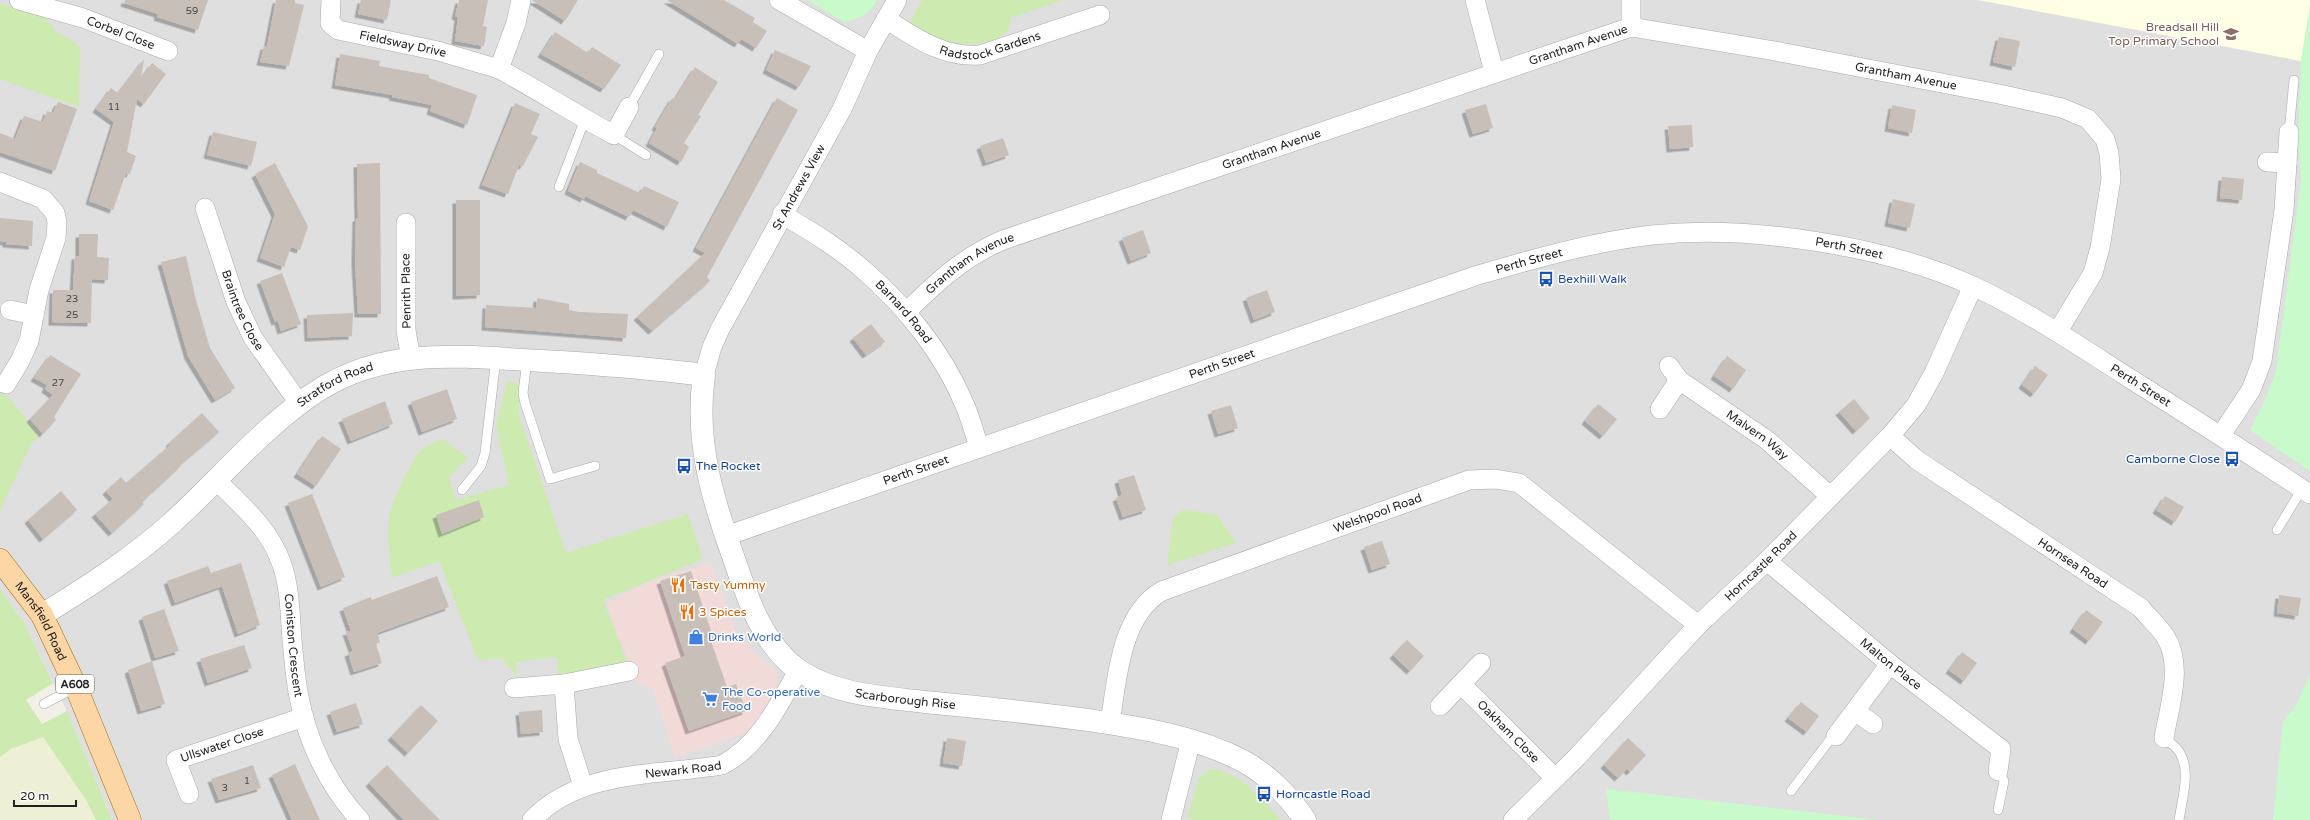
<svg xmlns="http://www.w3.org/2000/svg" width="2310" height="820" viewBox="0 0 2310 820" font-family="'Varela Round',sans-serif">
<style>
.residential{fill:#e0dfdf}
.commercial{fill:#f2dad9}
.education{fill:#ffffe5}
.farmland{fill:#eef0d5}
.grass{fill:#cdebb0}
.park{fill:#c8facc}
.building{fill:#c7bfb8;filter:url(#shadow)}
.lines{fill:none;stroke-linecap:round;stroke-linejoin:round}
.service-casing{stroke:#a9a9a9;stroke-width:10}
.minor-casing{stroke:#a9a9a9;stroke-width:20}
.tertiary-casing{stroke:#a9a9a9;stroke-width:23}
.primary-casing{stroke:#a06b00;stroke-width:23}
.service{stroke:#fff;stroke-width:9}
.minor{stroke:#fff;stroke-width:19}
.tertiary{stroke:#fff;stroke-width:22}
.primary{stroke:#fcd6a4;stroke-width:22}
.labels{text-anchor:middle;stroke-width:3;stroke-linejoin:round;paint-order:stroke}
.number-label{font-size:10px;fill:#4b4948}
.shield{fill:#fff;stroke:#646464;stroke-width:1}
.shield-label{font-size:11px;font-weight:bold;fill:#222}
.education-label{font-size:12px;fill:#785e54;stroke:#fff;text-anchor:end}
.street-label{font-size:12px;fill:#222;stroke:#fff}
.transit-label{font-size:12px;fill:#164399;stroke:#fff;text-anchor:start}
.food-label{font-size:12px;fill:#c56008;stroke:#fff;text-anchor:start}
.shop-label{font-size:12px;fill:#366cbe;stroke:#fff;text-anchor:start}
</style>
<defs>
<filter id="shadow"><feDropShadow dx="-3.5" dy="3.5" stdDeviation="0" flood-color="#0004"/></filter>
</defs>
<rect width="100%" height="100%" fill="#f2efe9"/>
<polygon class="residential" points="0,0 2310,0 2310,820 112,820 67,711 24,623 0,589"/>
<polygon class="commercial" points="711,563 736,631 757,656 777,671 777,691 753,730 675,758 653,689 636,682 606,603 654,580"/>
<polygon class="education" points="1978,0 2310,0 2310,6 2301,61"/>
<polygon class="farmland" points="43,736 86,800 96,820 0,820 0,757 11,749"/>
<g class="grass">
<path d="M922 0H1063L1011 18C1010 49 961 46 940 39 929 35 919 28 910 22Z"/>
<polygon points="0,4 41,14 48,19 55,31 73,41 80,47 79,107 0,79"/>
<path d="M507 381 519 384V415L566 553 688 514 703 559 603 600 630 668 558 678 557 657 516 662 517 678 502 658 478 660 439 561 392 578C390 559 386 536 389 516 392 502 410 463 419 452 426 445 435 442 444 439L468 458 449 477 456 500 509 485 496 425Z"/>
<polygon points="0,390 10,399 39,436 30,446 0,511"/>
<polygon points="1183,509 1217,515 1236,543 1167,565 1173,518"/>
<polygon points="0,589 24,623 53,683 26,700 42,724 67,711 112,820 96,820 86,800 43,737 11,749 0,757"/>
<path d="M1210 769C1239 771 1263 799 1281 820H1198L1187 818 1199 778Z"/>
</g>
<g class="park">
<path d="M808 0H877C869 15 859 19 844 22Z"/>
<polygon points="2310,6 2310,471 2250,430 2264,403 2276,371 2301,180 2298,139 2301,61"/>
<polygon points="2310,675 2310,820 2273,820 2283,722 2296,705"/>
<polygon points="1606,789 1878,820 1610,820"/>
</g>
<g class="building">
<polygon points="125,0 208,0 198,30 157,17 158,14 124,3"/>
<polygon points="276,0 295,0 295,3 304,5 289,66 260,62 264,46 267,46"/>
<polygon points="361,0 391,0 387,20 358,14"/>
<polygon points="459,0 488,0 483,26 487,27 484,46 455,41 458,17 455,16"/>
<polygon points="532,0 578,0 565,21"/>
<polygon points="667,0 724,0 755,18 753,22 767,31 756,48 741,39 738,44"/>
<polygon points="555,32 588,53 592,47 621,65 604,89 541,54"/>
<polygon points="1999,37 2020,41 2015,67 1993,62"/>
<polygon points="775,50 811,66 799,87 766,70"/>
<polygon points="340,54 380,61 379,66 429,75 429,78 477,95 467,125 430,111 432,105 392,97 393,95 335,85"/>
<polygon points="144,59 141,79 152,63 166,74 144,104 137,99 127,152 136,156 130,174 126,173 113,210 89,201 114,122 96,109 111,88 118,93"/>
<polygon points="695,67 718,82 698,115 701,116 684,143 689,147 681,162 649,143 657,128 655,127 672,98 675,99"/>
<polygon points="777,98 798,110 707,277 710,281 652,331 637,317 705,253 696,248"/>
<polygon points="58,102 77,109 55,171 0,152 0,133 15,139 24,116 43,122 47,111 53,113"/>
<polygon points="515,103 540,114 531,134 538,137 523,166 519,165 508,194 482,185"/>
<polygon points="1486,104 1493,128 1473,134 1465,110"/>
<polygon points="1892,105 1916,110 1912,133 1888,128"/>
<polygon points="1692,125 1693,147 1670,149 1668,126"/>
<polygon points="213,132 257,142 251,166 207,155"/>
<polygon points="1003,138 1009,155 986,163 980,146"/>
<polygon points="580,162 597,170 597,173 640,193 644,186 679,202 667,227 633,210 629,217 585,196 584,199 568,191"/>
<polygon points="275,163 308,226 300,250 291,247 284,267 260,258 275,214 255,174"/>
<polygon points="380,163 381,314 358,314 355,261 356,218 358,218 357,164"/>
<polygon points="2222,177 2244,179 2242,200 2220,198"/>
<polygon points="1893,199 1915,204 1910,228 1888,223"/>
<polygon points="456,200 480,200 480,295 456,296"/>
<polygon points="0,218 33,221 32,246 6,244 6,242 0,241"/>
<polygon points="1143,230 1151,253 1131,261 1122,238"/>
<polygon points="79,234 98,234 97,257 109,258 108,280 92,279 91,323 52,322 53,290 73,290 75,256 79,256"/>
<polygon points="186,256 196,300 210,348 235,388 215,400 188,356 161,262"/>
<polygon points="282,273 301,324 281,331 278,321 275,322 260,281"/>
<polygon points="1267,290 1275,312 1254,320 1246,298"/>
<polygon points="537,298 569,304 569,310 579,312 628,314 626,338 485,327 486,305 536,308"/>
<polygon points="353,313 352,336 308,338 307,315"/>
<polygon points="871,324 885,342 866,355 853,338"/>
<polygon points="50,355 81,374 54,417 56,420 43,434 30,419 53,395 45,389 47,385 34,378"/>
<polygon points="1727,356 1746,370 1733,389 1714,376"/>
<polygon points="2035,366 2048,375 2034,394 2022,385"/>
<polygon points="447,389 457,419 422,432 411,402"/>
<polygon points="1854,399 1870,418 1856,431 1839,412"/>
<polygon points="385,401 393,424 351,441 342,419"/>
<polygon points="1598,404 1617,419 1603,436 1585,421"/>
<polygon points="1231,405 1238,428 1218,434 1211,411"/>
<polygon points="202,413 219,432 180,465 181,466 142,502 144,504 112,533 95,514 113,499 106,491 121,477 126,483 170,445 169,443"/>
<polygon points="322,436 341,449 316,486 297,474"/>
<polygon points="1134,475 1146,510 1123,517 1116,498 1122,495 1118,480"/>
<polygon points="61,491 77,510 43,539 28,520"/>
<polygon points="312,494 345,577 321,587 288,503"/>
<polygon points="2165,496 2184,507 2175,522 2156,510"/>
<polygon points="479,500 484,517 442,534 436,515"/>
<polygon points="1382,541 1390,564 1372,570 1364,547"/>
<polygon points="241,563 260,625 238,634 222,586 175,603 167,581 208,566 211,573"/>
<polygon points="691,571 714,640 711,641 727,687 736,684 746,711 689,731 665,663 685,656 660,581"/>
<polygon points="437,576 449,607 377,633 380,642 376,644 382,663 354,672 348,653 353,651 346,632 351,631 343,608 371,597 372,600"/>
<polygon points="2279,595 2301,598 2298,616 2277,613"/>
<polygon points="164,609 179,651 155,658 142,617"/>
<polygon points="2086,610 2103,622 2089,641 2073,629"/>
<polygon points="1407,640 1424,656 1410,671 1393,655"/>
<polygon points="244,645 252,668 208,683 200,659"/>
<polygon points="1962,652 1977,663 1964,681 1949,670"/>
<polygon points="152,661 165,704 141,711 128,670"/>
<polygon points="1801,702 1819,716 1807,732 1788,718"/>
<polygon points="356,703 363,724 337,732 330,712"/>
<polygon points="421,705 438,721 408,753 391,737"/>
<polygon points="542,710 543,732 521,734 519,712"/>
<polygon points="947,738 966,741 962,766 943,763"/>
<polygon points="1628,738 1646,755 1630,772 1627,769 1618,778 1604,765"/>
<polygon points="295,764 304,785 320,820 292,820 272,775"/>
<polygon points="253,765 261,788 219,800 211,779"/>
<polygon points="387,765 420,800 440,820 404,820 369,783"/>
</g>
<g class="lines">
<defs>
<g id="service">
<polyline points="629,107 659,54"/>
<polyline points="2289,132 2294,80"/>
<polyline points="614,135 646,155"/>
<polyline points="559,187 585,119"/>
<polyline points="527,360 523,393 525,403 550,479 595,466"/>
<polyline points="462,490 481,466 485,453 496,358"/>
<polyline points="2277,530 2302,489"/>
<polyline points="44,704 76,687"/>
<path d="M2164 738C2169 742 2177 747 2180 753 2191 772 2182 799 2179 820"/>
<polyline points="1998,771 2004,781 1998,810"/>
<polyline points="1791,791 1829,741 1836,736"/>
</g>
<g id="minor">
<path id="s1" d="M19 0 83 18 168 51"/>
<path id="s2" d="M331 0 330 23 338 30 438 51 499 69 516 23 521 0"/>
<polyline points="779,0 868,51"/>
<polyline points="1475,0 1494,72"/>
<polyline points="1631,0 1631,27"/>
<path id="s3" d="M886 19C916 38 943 58 980 55L1100 15"/>
<path d="M499 69C538 90 575 114 614 135L629 107"/>
<polyline points="2267,162 2287,163"/>
<polyline points="0,182 43,199 55,213 57,222 56,238 39,290 29,341 20,361 6,384"/>
<path id="s4" d="M205 208 236 302 253 338 299 403"/>
<path id="s5" d="M782 214C812 232 842 250 867 273 906 307 943 354 963 401 970 416 974 432 979 447"/>
<polyline points="406,223 406,331 411,358"/>
<polyline points="10,310 34,315"/>
<path id="s6" d="M906 312C937 282 963 257 1003 240L1631 27 1775 51 1999 94 2062 108 2088 119 2105 139 2109 153 2111 179 2100 248 2093 273 2058 331"/>
<path id="s7" d="M1669 366 1679 380 1767 440 1830 496"/>
<path id="s8" d="M704 375 712 347 720 329 842 109 868 51 897 0"/>
<polyline points="1660,409 1679,380"/>
<polyline points="2221,435 2251,390 2262,361 2284,210 2289,132"/>
<path id="s9" d="M1890 436 1917 460 2141 608C2148 617 2158 626 2165 636 2184 665 2169 707 2164 738"/>
<path id="s10" d="M216 480C240 504 269 528 281 562 290 586 290 614 292 640 294 658 295 678 299 697 307 741 329 787 360 820"/>
<path id="s11" d="M726 536 1475 276C1533 259 1592 242 1652 235 1749 225 1884 245 1973 286 2027 311 2076 344 2126 376 2188 415 2249 454 2310 494"/>
<path id="s12" d="M1767 561 1890 664 2001 749 1998 771"/>
<polyline points="564,684 629,671"/>
<path id="s13" d="M1461 684 1555 778"/>
<polyline points="514,688 564,684 568,739 583,786"/>
<polyline points="1440,706 1481,663"/>
<polyline points="1855,711 1873,724"/>
<path id="s14" d="M1110 723C1117 680 1120 615 1162 591L1469 480 1495 479 1519 483 1698 625"/>
<polyline points="1836,736 1890,664"/>
<path id="s15" d="M189 794 176 760 304 717"/>
<path id="s16" d="M532 820C580 769 658 776 722 765 759 746 778 706 798 671"/>
<polyline points="1171,820 1191,740"/>
<path id="s17" d="M1513 820 1577 757 1698 625 1767 561 1890 436 1916 405 1934 373 1973 286"/>
</g>
<g id="tertiary">
<path id="s18" d="M42 615C89 586 133 558 174 521 222 477 266 423 322 388 391 346 466 357 542 361 596 364 650 368 704 375 695 438 711 495 732 553 746 594 762 646 800 671 836 695 883 697 925 702 979 707 1034 713 1088 720 1141 728 1195 736 1243 761 1267 774 1290 797 1305 820"/>
</g>
<g id="primary">
<path id="s19" d="M0 560 42 615 76 687 130 820"/>
</g>
</defs>
<use href="#service" class="service-casing"/>
<use href="#minor" class="minor-casing"/>
<use href="#tertiary" class="tertiary-casing"/>
<use href="#primary" class="primary-casing"/>
<use href="#service" class="service"/>
<use href="#minor" class="minor"/>
<use href="#tertiary" class="tertiary"/>
<use href="#primary" class="primary"/>
</g>
<defs>
<symbol id="school-bare" viewBox="-9 -9 18 18"><path d="M0-5L7-2L0 1L-7-2ZM-4 1L0 2.5L4 1V4Q0 6-4 4Z" fill="#8d6e63" stroke="#fff" stroke-width="2.5" paint-order="stroke"/></symbol>
<symbol id="bus-bare" viewBox="-9 -9 18 18"><path d="M-5-6H5V4H4V6H2V4H-2V6H-4V4H-5ZM-3.5-4V0h7V-4ZM-3.5 1.2v1.5H-2V1.2ZM2 1.2v1.5H3.5V1.2Z" fill="#1a4fb4" stroke="#fff" stroke-width="2.5" paint-order="stroke"/></symbol>
<symbol id="restaurant-bare" viewBox="-9 -9 18 18"><path d="M-5-6h1v4h1v-4h1v4h1v-4h1v5L-1.5 .5V6h-2V.5L-5-1ZM5-6V6H3V1.5H1.5Q1.5-4 5-6Z" fill="#e8710a" stroke="#fff" stroke-width="2.5" paint-order="stroke"/></symbol>
<symbol id="shop-bare" viewBox="-9 -9 18 18"><path d="M-5-2.5h2.3a2.7 3.5 0 0 1 5.4 0H5L5.5 6h-11ZM-1.5-2.5h3a1.5 2.3 0 0 0-3 0Z" fill="#3f7fe0" stroke="#fff" stroke-width="2.5" paint-order="stroke"/></symbol>
<symbol id="supermarket-bare" viewBox="-9 -9 18 18"><path d="M-6-5.5h2.5l.6 2H6L4.5 2H-2.5L-4.4-4H-6ZM-1.5 3.2a1.3 1.3 0 1 0 .1 0ZM3 3.2a1.3 1.3 0 1 0 .1 0Z" fill="#3f7fe0" stroke="#fff" stroke-width="2.5" paint-order="stroke"/></symbol>
</defs>
<g fill-rule="evenodd">
<use href="#school-bare" x="2220" y="23" width="22" height="22"/>
<use href="#bus-bare" x="1535" y="268" width="22" height="22"/>
<use href="#bus-bare" x="2221" y="448" width="22" height="22"/>
<use href="#bus-bare" x="673" y="455" width="22" height="22"/>
<use href="#restaurant-bare" x="667" y="574" width="22" height="22"/>
<use href="#restaurant-bare" x="676" y="601" width="22" height="22"/>
<use href="#shop-bare" x="685" y="626" width="22" height="22"/>
<use href="#supermarket-bare" x="699" y="688" width="22" height="22"/>
<use href="#bus-bare" x="1253" y="783" width="22" height="22"/>
</g>
<g class="labels">
<g class="number-label">
<text x="192" y="14">59</text>
<text x="114" y="110">11</text>
<text x="72" y="302">23</text>
<text x="72" y="318">25</text>
<text x="58" y="386">27</text>
<text x="247" y="784">1</text>
<text x="225" y="791">3</text>
</g>
<rect class="shield" x="56" y="675" width="38" height="18" rx="3"/>
<g class="shield-label">
<text x="75" y="688">A608</text>
</g>
<g class="education-label">
<text x="2219" y="31">Breadsall Hill<tspan x="2219" dy="14">Top Primary School</tspan></text>
</g>
<g class="street-label">
<text dy="4" stroke="none"><textPath href="#s1" startOffset="107">Corbel Close</textPath></text>
<text dy="4" stroke="none"><textPath href="#s3" startOffset="114">Radstock Gardens</textPath></text>
<text dy="4" stroke="none"><textPath href="#s2" startOffset="100">Fieldsway Drive</textPath></text>
<text dy="4" stroke="none"><textPath href="#s6" startOffset="729">Grantham Avenue</textPath></text>
<text dy="4" stroke="none"><textPath href="#s6" startOffset="1064">Grantham Avenue</textPath></text>
<text dy="4" stroke="none"><textPath href="#s6" startOffset="405">Grantham Avenue</textPath></text>
<text dy="4" stroke="none"><textPath href="#s8" startOffset="211">St Andrews View</textPath></text>
<text dy="4" stroke="none"><textPath href="#s11" startOffset="1173">Perth Street</textPath></text>
<text dy="4" stroke="none"><textPath href="#s11" startOffset="849">Perth Street</textPath></text>
<text dy="4" stroke="none"><textPath href="#s6" startOffset="81">Grantham Avenue</textPath></text>
<text transform="translate(406 291) rotate(-91)" y="4">Penrith Place</text>
<text dy="4" stroke="none"><textPath href="#s4" startOffset="109">Braintree Close</textPath></text>
<text dy="4" stroke="none"><textPath href="#s5" startOffset="157">Barnard Road</textPath></text>
<text dy="4" stroke="none"><textPath href="#s11" startOffset="525">Perth Street</textPath></text>
<text dy="4" stroke="none"><textPath href="#s11" startOffset="1498">Perth Street</textPath></text>
<text dy="4" stroke="none"><textPath href="#s18" startOffset="375">Stratford Road</textPath></text>
<text dy="4" stroke="none"><textPath href="#s7" startOffset="113">Malvern Way</textPath></text>
<text dy="4" stroke="none"><textPath href="#s11" startOffset="201">Perth Street</textPath></text>
<text dy="4" stroke="none"><textPath href="#s14" startOffset="376">Welshpool Road</textPath></text>
<text dy="4" stroke="none"><textPath href="#s9" startOffset="223">Hornsea Road</textPath></text>
<text dy="4" stroke="none"><textPath href="#s17" startOffset="355">Horncastle Road</textPath></text>
<text dy="4" stroke="none"><textPath href="#s19" startOffset="74">Mansfield Road</textPath></text>
<text dy="4" stroke="none"><textPath href="#s10" startOffset="190">Coniston Crescent</textPath></text>
<text dy="4" stroke="none"><textPath href="#s12" startOffset="161">Malton Place</textPath></text>
<text dy="4" stroke="none"><textPath href="#s18" startOffset="1181">Scarborough Rise</textPath></text>
<text dy="4" stroke="none"><textPath href="#s13" startOffset="67">Oakham Close</textPath></text>
<text dy="4" stroke="none"><textPath href="#s15" startOffset="85">Ullswater Close</textPath></text>
<text dy="4" stroke="none"><textPath href="#s16" startOffset="163">Newark Road</textPath></text>
</g>
<g class="transit-label">
<text x="1558" y="283">Bexhill Walk</text>
<text x="2220" y="463" text-anchor="end">Camborne Close</text>
<text x="696" y="470">The Rocket</text>
<text x="1276" y="798">Horncastle Road</text>
</g>
<g class="food-label">
<text x="690" y="589">Tasty Yummy</text>
<text x="699" y="616">3 Spices</text>
</g>
<g class="shop-label">
<text x="708" y="641">Drinks World</text>
<text x="722" y="696">The Co-operative<tspan x="722" dy="14">Food</tspan></text>
</g>
</g>
<path d="M14 800v6h62v-6" fill="none" stroke="#222222" stroke-width="2"/>
<text x="20" y="800" font-size="12" fill="#222222" stroke="#ffffff" stroke-width="3" paint-order="stroke">20 m</text>
</svg>
